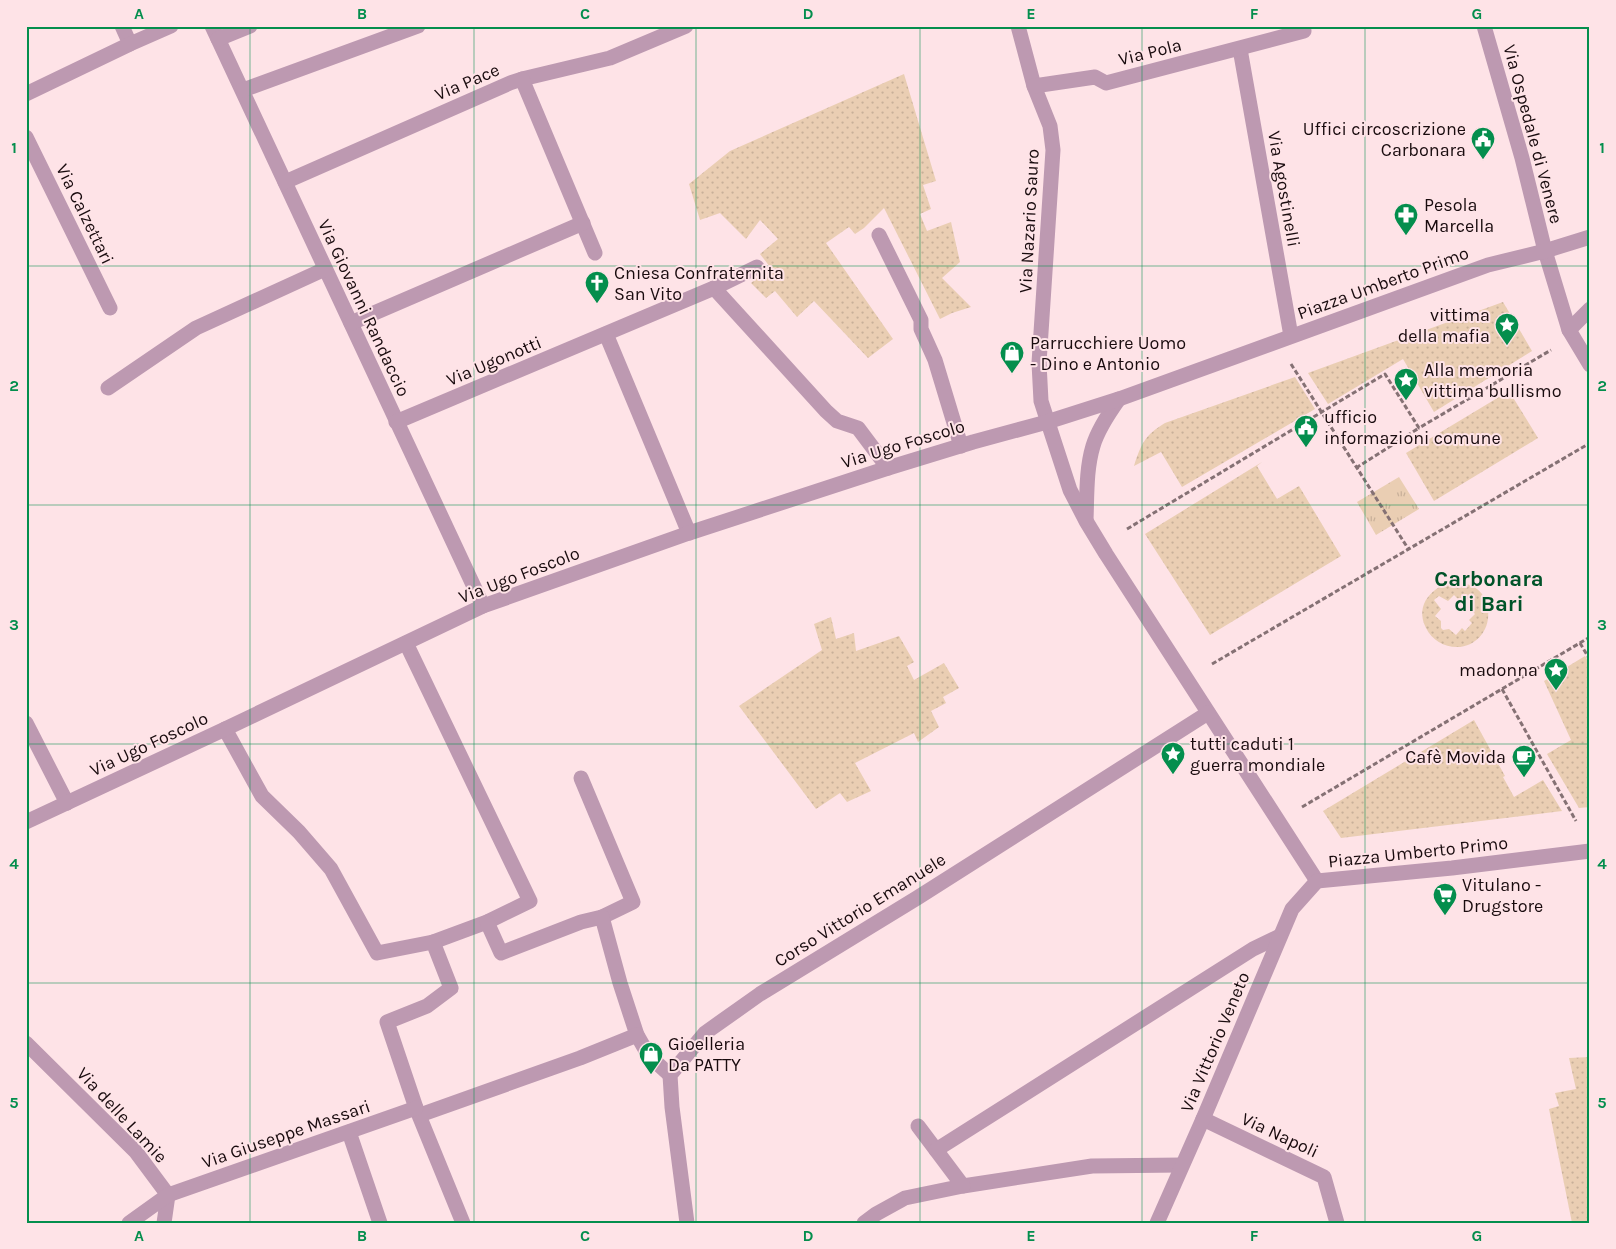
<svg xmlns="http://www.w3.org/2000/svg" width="1616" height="1249" viewBox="0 0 1616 1249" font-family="Karla,sans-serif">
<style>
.grass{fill:url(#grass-dots);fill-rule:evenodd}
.park{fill:url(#park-tufts)}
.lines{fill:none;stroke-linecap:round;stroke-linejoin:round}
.path{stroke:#857174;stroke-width:3;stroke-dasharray:5 2.5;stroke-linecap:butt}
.minor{stroke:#bd99b1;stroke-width:15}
.grid{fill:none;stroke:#048e4d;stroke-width:1;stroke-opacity:0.55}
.labels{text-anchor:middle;stroke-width:4;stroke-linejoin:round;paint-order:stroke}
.street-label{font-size:18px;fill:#190b0e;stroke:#fee3e7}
.poi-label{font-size:18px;fill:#190b0e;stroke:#fee3e7;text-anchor:start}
.district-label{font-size:22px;font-weight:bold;fill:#005329;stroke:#fee3e7}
.neatline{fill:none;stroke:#048e4d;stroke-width:2}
.grid-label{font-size:16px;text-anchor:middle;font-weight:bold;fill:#048e4d}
</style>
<defs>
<pattern id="grass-dots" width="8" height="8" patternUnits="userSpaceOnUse" patternTransform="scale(1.25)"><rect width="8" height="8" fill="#eaceb3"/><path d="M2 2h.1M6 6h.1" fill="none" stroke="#c8b099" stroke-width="1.8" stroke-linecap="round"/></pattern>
<pattern id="park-tufts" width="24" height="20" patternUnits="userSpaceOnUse" patternTransform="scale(1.25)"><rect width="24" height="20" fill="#eaceb3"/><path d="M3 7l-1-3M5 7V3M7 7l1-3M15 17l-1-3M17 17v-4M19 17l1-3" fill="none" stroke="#c8b099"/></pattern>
</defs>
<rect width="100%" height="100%" fill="#fee3e7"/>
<g class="grass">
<polygon points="904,74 936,181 923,185 931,209 920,214 927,231 951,222 960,262 942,278 971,307 952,313 940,319 884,208 864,228 855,234 849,227 826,243 893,339 868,358 814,301 797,317 775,291 766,298 751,283 770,267 760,254 778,239 760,220 746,239 720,213 700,220 689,184 730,151"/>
<polygon points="1503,302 1532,351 1434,412 1403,359 1328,404 1308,373"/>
<path d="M1295 377 1315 409 1182 487 1161 452 1134 466C1141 444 1145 435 1165 423Z"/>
<polygon points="1509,391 1538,438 1434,501 1406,453"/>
<polygon points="1262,462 1257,466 1277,499 1299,486 1341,556 1210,635 1145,534"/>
<path d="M1455 581C1463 583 1470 584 1477 589 1490 599 1492 621 1482 634 1467 655 1436 649 1426 628 1414 604 1433 586 1455 581ZM1454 595 1460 601 1467 599 1470 602 1469 608 1475 614 1469 620 1472 623 1465 631 1462 628 1456 635 1449 629 1443 630 1441 628V621L1435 616 1441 609 1434 600 1439 596 1448 601Z"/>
<polygon points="831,617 836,639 854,633 856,651 899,636 914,662 907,666 914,680 944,663 959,688 943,697 946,703 931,711 939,727 918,742 914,733 855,763 871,791 847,802 840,793 816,809 739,706 822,650 814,624"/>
<polygon points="1585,656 1590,664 1590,807 1579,808 1547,754 1571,740 1544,681"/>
<polygon points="1474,720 1505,776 1503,777 1514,797 1543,780 1562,811 1341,838 1323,811"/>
<polygon points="1590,1057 1590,1223 1572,1223 1549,1109 1559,1106 1555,1093 1576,1089 1569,1058"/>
</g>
<polygon class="park" points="1399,477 1419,509 1376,535 1357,502"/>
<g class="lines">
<g class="path">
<polyline points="1291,364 1409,550"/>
<polyline points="1356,468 1419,428"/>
<polyline points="1127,529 1385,374 1419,428 1551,350"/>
<polyline points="1580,643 1590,660"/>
<polyline points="1212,664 1590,443"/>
<polyline points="1502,689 1576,821"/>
<polyline points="1302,807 1590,637"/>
</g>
<g class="minor">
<polyline points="122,26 130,44"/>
<polyline points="212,26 483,606"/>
<polyline points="1018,26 1034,86 1050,126 1053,150 1039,363 1041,401 1070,490 1086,521 1106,554 1317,881"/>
<polyline points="1484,26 1522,158 1545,251 1569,330 1590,365"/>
<polyline points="218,39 250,26"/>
<polyline points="1240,49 1291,336"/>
<polyline points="522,79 610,58 686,26"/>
<polyline points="1034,86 1095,77 1106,83 1304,31"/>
<polyline points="243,90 418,26"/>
<polyline points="26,94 130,44 171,26"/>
<polyline points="26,137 110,308"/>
<polyline points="285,182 510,83 522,79 595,253"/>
<polyline points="879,235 921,320 921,329 935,360 961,446"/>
<polyline points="714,288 826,411 837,421 858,428 888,468"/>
<polyline points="351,323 583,223"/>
<polyline points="1569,330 1590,309"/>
<polyline points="606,334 689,533"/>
<polyline points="108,388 196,328 325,269"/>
<polyline points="396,422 714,288 757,267"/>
<path d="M1086 520C1087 496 1086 469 1093 446 1098 429 1109 413 1119 399"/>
<polyline points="406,643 530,901 487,922 433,942"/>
<polyline points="26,723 67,803"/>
<polyline points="225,729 262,796 299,832 331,869 377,953 433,942 451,988 427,1006 387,1022 416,1108 463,1223"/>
<polyline points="581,778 633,902 602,917"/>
<polyline points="26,822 225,729 483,606 689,533 888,468 973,442 1047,422 1119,399 1488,265 1545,251 1590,237"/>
<polyline points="1317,881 1452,868 1590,851"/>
<polyline points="487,922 501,953 581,922 602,917 620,983 637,1035 649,1056 670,1075"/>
<polyline points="26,1043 136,1152 168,1195 164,1223"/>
<polyline points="420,1115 580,1058 637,1035"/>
<polyline points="1203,1119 1324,1177 1337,1223"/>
<polyline points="918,1126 936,1150"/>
<polyline points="349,1132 380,1223"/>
<polyline points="963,1186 1092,1166 1182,1165"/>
<polyline points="129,1223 168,1195 416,1108"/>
<polyline points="687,1223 672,1107 670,1075 705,1033 760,994 917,898 1208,713"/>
<polyline points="864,1223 876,1214 905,1198 963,1186 936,1150 1253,949 1280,936"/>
<polyline points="1157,1223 1203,1119 1292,909 1317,881"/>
</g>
</g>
<path class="grid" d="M250 26V1223M474 26V1223M696 26V1223M920 26V1223M1142 26V1223M1365 26V1223M26 266H1590M26 505H1590M26 744H1590M26 983H1590"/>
<defs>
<symbol id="civic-pin" viewBox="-11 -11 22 30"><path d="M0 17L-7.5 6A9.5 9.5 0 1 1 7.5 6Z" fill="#048e4d" stroke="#fee3e7"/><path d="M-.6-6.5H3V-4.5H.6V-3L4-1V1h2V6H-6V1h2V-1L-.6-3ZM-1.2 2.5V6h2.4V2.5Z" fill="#fff"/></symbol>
<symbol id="pharmacy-pin" viewBox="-11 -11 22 30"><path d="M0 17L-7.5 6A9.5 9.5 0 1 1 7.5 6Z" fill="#048e4d" stroke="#fee3e7"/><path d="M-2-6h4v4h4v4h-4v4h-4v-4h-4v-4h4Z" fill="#fff"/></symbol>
<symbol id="church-pin" viewBox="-11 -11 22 30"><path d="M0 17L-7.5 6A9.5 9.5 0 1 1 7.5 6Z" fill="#048e4d" stroke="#fee3e7"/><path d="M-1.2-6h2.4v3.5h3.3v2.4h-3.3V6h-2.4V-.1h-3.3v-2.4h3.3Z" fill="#fff"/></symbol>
<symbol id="sight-pin" viewBox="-11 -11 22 30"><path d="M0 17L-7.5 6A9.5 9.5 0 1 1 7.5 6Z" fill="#048e4d" stroke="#fee3e7"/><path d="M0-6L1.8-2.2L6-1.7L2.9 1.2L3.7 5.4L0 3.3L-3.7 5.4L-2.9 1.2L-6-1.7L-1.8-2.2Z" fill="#fff"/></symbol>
<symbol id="shop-pin" viewBox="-11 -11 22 30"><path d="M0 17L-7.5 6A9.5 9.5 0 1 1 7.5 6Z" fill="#048e4d" stroke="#fee3e7"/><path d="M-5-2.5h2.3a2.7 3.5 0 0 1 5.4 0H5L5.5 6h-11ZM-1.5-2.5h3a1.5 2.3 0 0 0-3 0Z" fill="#fff"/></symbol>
<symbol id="cafe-pin" viewBox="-11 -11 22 30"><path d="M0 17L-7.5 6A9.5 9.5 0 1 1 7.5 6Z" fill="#048e4d" stroke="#fee3e7"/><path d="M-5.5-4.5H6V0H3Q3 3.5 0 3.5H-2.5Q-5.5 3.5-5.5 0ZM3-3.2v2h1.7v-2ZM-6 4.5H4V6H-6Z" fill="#fff"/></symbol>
<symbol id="supermarket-pin" viewBox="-11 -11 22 30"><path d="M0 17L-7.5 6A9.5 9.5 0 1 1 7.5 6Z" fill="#048e4d" stroke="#fee3e7"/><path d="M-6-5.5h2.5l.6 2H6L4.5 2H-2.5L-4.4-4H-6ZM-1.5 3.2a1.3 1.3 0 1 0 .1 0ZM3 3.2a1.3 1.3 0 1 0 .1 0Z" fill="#fff"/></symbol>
</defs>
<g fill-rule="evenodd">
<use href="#civic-pin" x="1469" y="125" width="28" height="38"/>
<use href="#pharmacy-pin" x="1392" y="201" width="28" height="38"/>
<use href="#church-pin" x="583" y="269" width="28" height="38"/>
<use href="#sight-pin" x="1493" y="311" width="28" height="38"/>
<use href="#shop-pin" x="998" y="339" width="28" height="38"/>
<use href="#sight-pin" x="1392" y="366" width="28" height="38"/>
<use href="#civic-pin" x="1292" y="413" width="28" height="38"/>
<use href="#sight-pin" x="1542" y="656" width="28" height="38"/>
<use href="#sight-pin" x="1159" y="740" width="28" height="38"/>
<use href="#cafe-pin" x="1510" y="743" width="28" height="38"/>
<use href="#supermarket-pin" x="1431" y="881" width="28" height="38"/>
<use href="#shop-pin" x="637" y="1040" width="28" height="38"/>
</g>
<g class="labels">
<g class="street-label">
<text transform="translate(1150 52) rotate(-14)" y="6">Via Pola</text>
<text transform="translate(467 82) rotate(-23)" y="6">Via Pace</text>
<text transform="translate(1533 134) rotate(75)" y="6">Via Ospedale di Venere</text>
<text transform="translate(1284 189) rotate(80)" y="6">Via Agostinelli</text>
<text transform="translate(85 214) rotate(64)" y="6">Via Calzettari</text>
<text transform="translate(1029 221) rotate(-87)" y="6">Via Nazario Sauro</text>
<text transform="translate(1383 283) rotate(-20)" y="6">Piazza Umberto Primo</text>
<text transform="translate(364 308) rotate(65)" y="6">Via Giovanni Randaccio</text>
<text transform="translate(494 361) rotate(-23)" y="6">Via Ugonotti</text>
<text transform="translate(903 444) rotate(-17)" y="6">Via Ugo Foscolo</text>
<text transform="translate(519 575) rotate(-21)" y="6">Via Ugo Foscolo</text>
<text transform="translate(149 744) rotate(-25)" y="6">Via Ugo Foscolo</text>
<text transform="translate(1418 852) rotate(-6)" y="6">Piazza Umberto Primo</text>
<text transform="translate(860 910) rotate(-32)" y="6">Corso Vittorio Emanuele</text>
<text transform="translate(1215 1042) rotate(-67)" y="6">Via Vittorio Veneto</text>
<text transform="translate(122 1115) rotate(47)" y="6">Via delle Lamie</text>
<text transform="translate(286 1134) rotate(-19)" y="6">Via Giuseppe Massari</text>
<text transform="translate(1280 1135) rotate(25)" y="6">Via Napoli</text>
</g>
<g class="poi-label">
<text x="1466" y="135" text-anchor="end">Uffici circoscrizione<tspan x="1466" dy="21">Carbonara</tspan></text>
<text x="1424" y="211">Pesola<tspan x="1424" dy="21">Marcella</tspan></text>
<text x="614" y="279">Cniesa Confraternita<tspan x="614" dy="21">San Vito</tspan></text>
<text x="1490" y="321" text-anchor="end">vittima<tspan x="1490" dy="21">della mafia</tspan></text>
<text x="1030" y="349">Parrucchiere Uomo<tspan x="1030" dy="21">- Dino e Antonio</tspan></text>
<text x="1424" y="376">Alla memoria<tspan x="1424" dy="21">vittima bullismo</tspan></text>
<text x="1324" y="423">ufficio<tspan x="1324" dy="21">informazioni comune</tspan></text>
<text x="1538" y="676" text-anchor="end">madonna</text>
<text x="1190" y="750">tutti caduti 1<tspan x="1190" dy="21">guerra mondiale</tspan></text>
<text x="1506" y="763" text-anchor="end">Cafè Movida</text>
<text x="1462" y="891">Vitulano -<tspan x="1462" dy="21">Drugstore</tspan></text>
<text x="668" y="1050">Gioelleria<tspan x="668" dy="21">Da PATTY</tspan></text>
</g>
<g class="district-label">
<text x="1489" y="586">Carbonara<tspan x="1489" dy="25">di Bari</tspan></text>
</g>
</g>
<rect width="1616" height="1249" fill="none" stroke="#fee3e7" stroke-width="55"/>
<rect x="28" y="28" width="1560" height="1194" class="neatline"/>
<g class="grid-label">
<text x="139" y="19">A</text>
<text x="362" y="19">B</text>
<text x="585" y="19">C</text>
<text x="808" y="19">D</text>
<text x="1031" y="19">E</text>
<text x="1254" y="19">F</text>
<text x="1477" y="19">G</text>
<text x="14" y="153">1</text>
<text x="1602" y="153">1</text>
<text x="14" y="391">2</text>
<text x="1602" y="391">2</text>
<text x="14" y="630">3</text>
<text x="1602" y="630">3</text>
<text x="14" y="869">4</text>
<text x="1602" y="869">4</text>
<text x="14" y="1108">5</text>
<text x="1602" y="1108">5</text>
<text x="139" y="1241">A</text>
<text x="362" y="1241">B</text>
<text x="585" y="1241">C</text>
<text x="808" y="1241">D</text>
<text x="1031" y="1241">E</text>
<text x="1254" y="1241">F</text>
<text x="1477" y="1241">G</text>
</g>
</svg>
